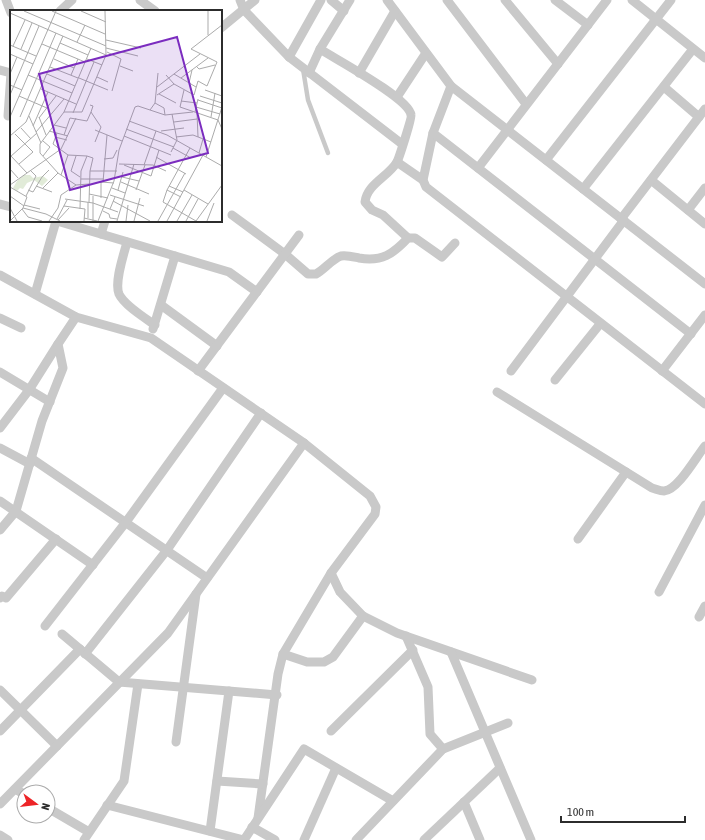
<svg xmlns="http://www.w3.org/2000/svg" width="705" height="840" viewBox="0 0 705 840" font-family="'Asap Condensed',sans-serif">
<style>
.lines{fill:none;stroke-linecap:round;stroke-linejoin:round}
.lane{stroke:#c9c9c9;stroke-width:4.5}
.street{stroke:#c9c9c9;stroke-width:9}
.inset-road{fill:none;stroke:#ababab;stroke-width:1}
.view{fill:#7b2cbf;fill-opacity:0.15;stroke:#7b2cbf;stroke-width:2}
.inset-edge{fill:none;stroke:#2c2c2c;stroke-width:2}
</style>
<rect width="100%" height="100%" fill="#fff"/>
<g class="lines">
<polyline class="lane" points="303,69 308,100 328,153"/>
<g class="street">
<polyline points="6,0 11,13"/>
<polyline points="140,0 155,11"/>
<polyline points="240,0 244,10 289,57 402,144"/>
<polyline points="331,0 344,11"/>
<polyline points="387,0 451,86 705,284"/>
<polyline points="447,0 526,104"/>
<polyline points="505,0 558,64"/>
<polyline points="555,0 588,25"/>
<polyline points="632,0 705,58"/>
<polyline points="60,11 72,0"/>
<polyline points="221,28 255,0"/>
<path d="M320 49C337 60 409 98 411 115 412 118 399 158 397 162 388 177 367 184 365 202L372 210 383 215 408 238"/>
<polyline points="289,57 321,0"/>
<polyline points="0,70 11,73"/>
<polyline points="309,73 320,49 350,0"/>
<polyline points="359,73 395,11"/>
<polyline points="451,86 433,133 423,180 426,187 705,404"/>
<polyline points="664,87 699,117"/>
<polyline points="397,97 426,53"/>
<polyline points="8,116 11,73"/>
<polyline points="433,133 691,334"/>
<polyline points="546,160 671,0"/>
<polyline points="397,162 423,180"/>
<polyline points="478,168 607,0"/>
<polyline points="651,180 705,224"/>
<polyline points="583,189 693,49"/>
<polyline points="0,204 11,207"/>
<polyline points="688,210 705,188"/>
<path d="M232 215 285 254 308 274H316C325 269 332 259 341 256 347 255 354 257 359 258 382 262 393 254 408 238H415L442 257 455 243"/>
<polyline points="621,219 705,109"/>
<polyline points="57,221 229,272 257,292"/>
<polyline points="101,234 105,221"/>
<path d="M127 242C124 254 114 282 119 294 124 305 145 318 155 325"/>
<polyline points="0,275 76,317 151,338 304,443 370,496 376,507 375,514 331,573 283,654 278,674 258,818"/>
<polyline points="35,294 56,221"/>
<polyline points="161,305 217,346"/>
<polyline points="0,318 21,328"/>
<polyline points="153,329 175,256"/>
<polyline points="198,371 299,235"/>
<polyline points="511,371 624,220"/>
<polyline points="662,371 705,315"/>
<polyline points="0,372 50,402"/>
<polyline points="555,380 600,324"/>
<path d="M497 392 652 488C656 489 660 491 664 491 678 490 696 457 705 446"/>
<polyline points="0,428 29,390 58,344"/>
<polyline points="0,448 30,464"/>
<polyline points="31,458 207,578"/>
<polyline points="0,501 93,565"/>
<polyline points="0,530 16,511 42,421 63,368 58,344 76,317"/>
<polyline points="578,539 626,472"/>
<polyline points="331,573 340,592 363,616 397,633 532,680"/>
<polyline points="659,592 705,505"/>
<polyline points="0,598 2,596 6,598 56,539"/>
<polyline points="699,617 705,606"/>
<polyline points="45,626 126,522 223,388"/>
<polyline points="62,634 119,682 277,695"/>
<polyline points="406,636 428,687 430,734 443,749"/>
<polyline points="451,652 531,840"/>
<polyline points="85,654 167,550 261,413"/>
<polyline points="283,654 307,662 324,662 333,657 363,616"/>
<polyline points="0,690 57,746"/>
<polyline points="0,731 80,649"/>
<polyline points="331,731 413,650"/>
<polyline points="176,742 196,594"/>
<polyline points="217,781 263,784"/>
<polyline points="15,789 24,794"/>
<polyline points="464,802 480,840"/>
<polyline points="0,804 168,633 304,443"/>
<polyline points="107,805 244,840"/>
<polyline points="48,808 89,832"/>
<polyline points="252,827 275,840"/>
<polyline points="210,831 229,691"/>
<polyline points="0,835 8,840"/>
<polyline points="84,840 124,781 138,684"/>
<polyline points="244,840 304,749 393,801"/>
<polyline points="304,840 336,768"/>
<polyline points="356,840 443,749 508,723"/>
<polyline points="424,840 500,768"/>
</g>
</g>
<g transform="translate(10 10)">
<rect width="212" height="212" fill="#fff"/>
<path d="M14 165H20L23 168 33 166 38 170 32 176 24 170 17 173 13 179 10 178 7 181 3 178 7 171Z" fill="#e1ebd8"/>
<path class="inset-road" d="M14 1 96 36M42 1 95 24M71 1 96 12M198 1V25M0 3 96 45M96 30 131 38M67 32 75 15M50 33 78 45M32 34 75 52M0 35 26 46M3 36 15 10M96 38 128 46M11 39 22 13M97 42 111 49 102 81M0 44 23 54M44 49 64 58M77 49 92 55M110 56 123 61M40 57 68 68M187 57 189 59 205 55M0 64 7 47M37 64 65 76M164 64 186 77M18 65 62 83M61 65 68 49M156 65 164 74 184 85 188 71 197 76 207 52 181 39 212 15M87 67 98 72M69 68 98 80M171 68 198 48M179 73 182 60M0 75 12 80M147 77 190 44M31 79 66 94M174 80 170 97 208 110 212 119M195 80 212 86M149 84 166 93M0 85 29 16M147 85 164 74M9 86 37 98M190 86 212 93M188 90 212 98M171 91 187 93M145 93 154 98 155 105M80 95 83 96 81 102 91 117 85 132M186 97 210 104M140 100 145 93 148 63M54 102H72L96 45 95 1M185 102 188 89M63 103 84 52M187 103 188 127M19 106 31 133M0 107 46 1M10 107 46 23M29 107 36 125M201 107 205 83M29 108 46 86M119 111 157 125 212 156M164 112 187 109M44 115 56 118M23 116 38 82M11 118 21 129M116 119 164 137M85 120 112 131M39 121 58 126M151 121 174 118M26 122 54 89M47 123 43 134 58 145M5 124 23 142 9 154M54 125 60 108 77 111 81 102M0 126 16 112 53 26M114 126 161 145M45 127 57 130M166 127 183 125 201 132M33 131 40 137 33 146M163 138 181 148M180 138 157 180 153 192 186 211M161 142 167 130 162 104M189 143 193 129M1 146 17 163M66 146 61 161 70 167M0 147 27 123M146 147 176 164M196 147 212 97M94 149 103 148 107 140M109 154 143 155 156 161M114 155 141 166 149 140M134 155 146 121M0 159 8 168M51 165 58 145 77 146M112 167 129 171M71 169H94M93 172 97 125M111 172 139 184M0 175 51 139 66 108M66 175 48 163 30 143V134L54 102 81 38M26 176 42 182M159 176 173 182M0 177 17 187 13 198 0 211M33 178 48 163M102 178 115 183M18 180 23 182 32 167 39 160M108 180 113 162M126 180 135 155M157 180 171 187M174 180 198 194M79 184 98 188M100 185 134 196M0 186 14 196M16 186 26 166 21 161M91 188V172L104 173M55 189 83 193 108 202M103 191 140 211M79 192 80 161H107M14 195 30 199M54 196 75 199 74 211M0 198 7 211M13 198 36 204 50 211M12 199 18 207 32 211M70 199 71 161 77 146 83 148 80 161M100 199 105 187M93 201 99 204 100 208 107 209M74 208 87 211M78 208V192M47 209 57 190M48 210 59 198M39 211 48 198 51 185 66 175 79 174M83 211V186M88 211 104 171 109 140 125 97 128 96 155 105 183 102M107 211 124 154M116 211 118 195M124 211 130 188M148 211 175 163M157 211 193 145M167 211 182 185M176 211 188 189M186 211 212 175M197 211 204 193"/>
<path class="view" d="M167 27 198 143 60 180 29 64Z"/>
<rect width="212" height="212" class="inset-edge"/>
</g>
<g transform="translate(36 804) rotate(105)"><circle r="19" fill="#ffffff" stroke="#ababab"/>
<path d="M0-3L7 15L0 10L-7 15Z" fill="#ed2427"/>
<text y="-6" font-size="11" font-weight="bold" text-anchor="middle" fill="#2c2c2c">N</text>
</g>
<path d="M561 816v6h124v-6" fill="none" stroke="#2c2c2c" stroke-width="2"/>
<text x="567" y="816" font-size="12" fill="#2c2c2c" stroke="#ffffff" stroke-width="3" paint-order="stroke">100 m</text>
</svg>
